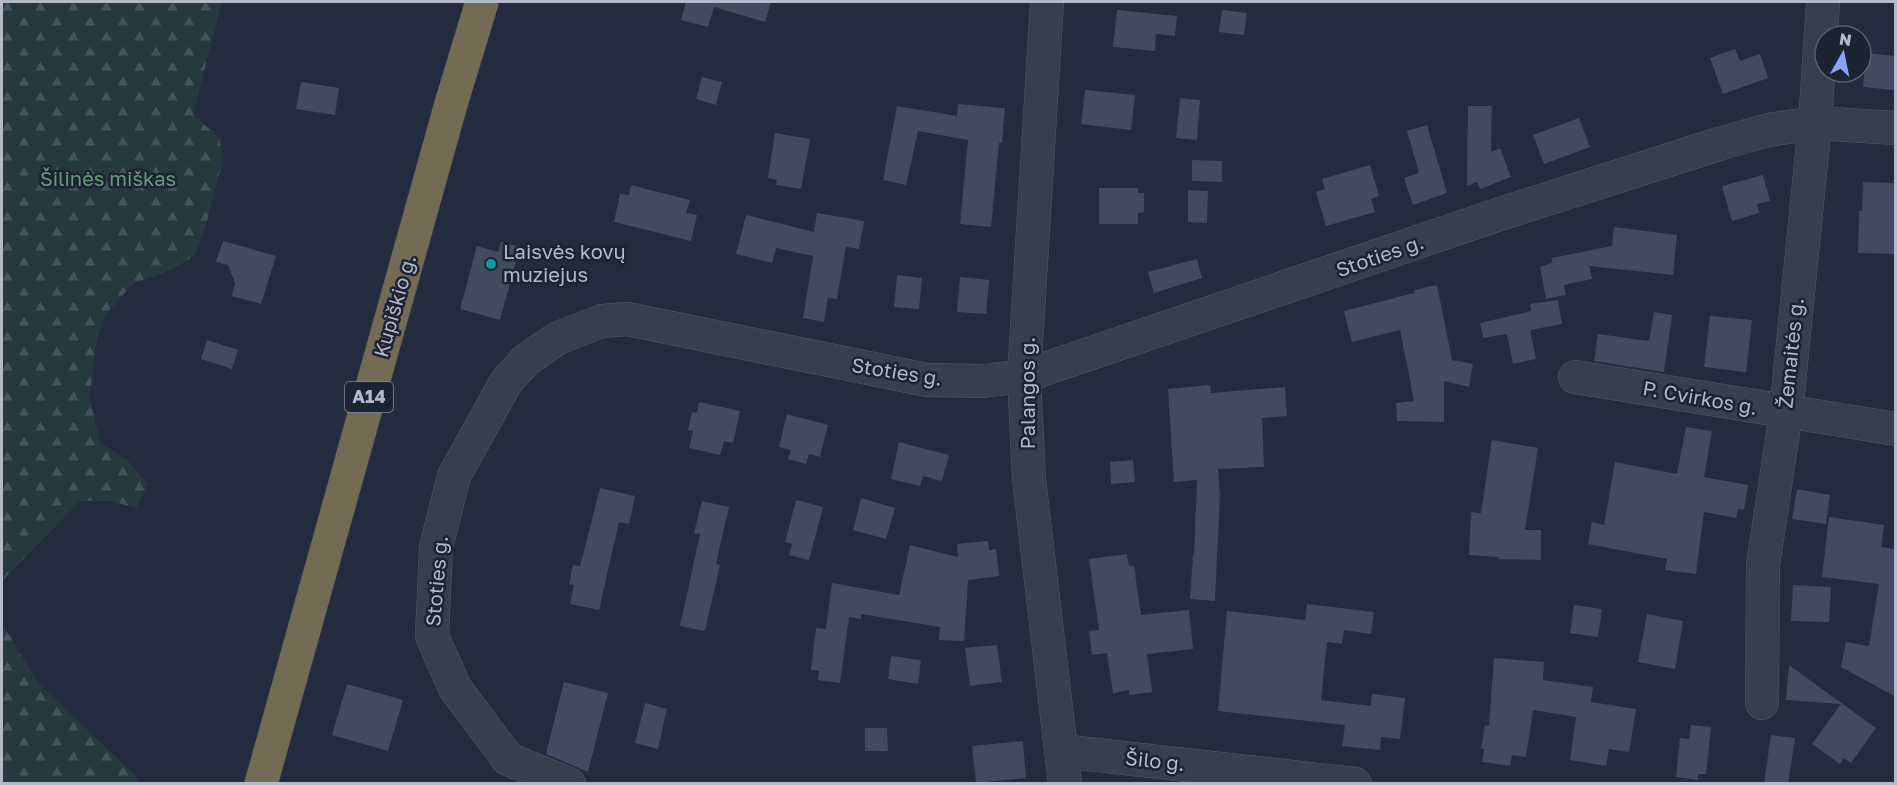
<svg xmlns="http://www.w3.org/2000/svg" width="1897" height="785" viewBox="0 0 1897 785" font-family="'Golos Text',sans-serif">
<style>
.forest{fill:url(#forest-firs)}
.building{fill:#424a60}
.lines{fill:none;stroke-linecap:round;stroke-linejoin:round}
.minor-casing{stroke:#525969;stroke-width:34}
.highway-casing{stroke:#3f4656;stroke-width:34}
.minor{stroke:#373e4e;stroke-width:33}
.highway{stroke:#746b54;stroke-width:33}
.culture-dot{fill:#0f9aa8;stroke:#1c2333;stroke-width:2}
.labels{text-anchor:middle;stroke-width:5;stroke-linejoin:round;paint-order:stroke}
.shield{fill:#1c2333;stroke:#868c9c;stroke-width:1.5}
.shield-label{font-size:18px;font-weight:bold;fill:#b3b9c9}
.park-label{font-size:20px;fill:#699b7a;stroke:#1c2333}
.poi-label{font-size:20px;fill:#b3b9c9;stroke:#1c2333;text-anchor:start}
.street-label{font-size:20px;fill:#b3b9c9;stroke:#1c2333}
</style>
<defs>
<pattern id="forest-firs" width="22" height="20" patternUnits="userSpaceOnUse" patternTransform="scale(1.5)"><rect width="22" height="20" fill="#25393f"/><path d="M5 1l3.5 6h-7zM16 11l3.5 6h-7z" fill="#425459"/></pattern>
</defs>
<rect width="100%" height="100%" fill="#232b3e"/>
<g class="forest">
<polygon points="2,2 222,2 193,114 220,139 222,163 206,225 194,256 169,271 134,283 104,316 95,348 90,398 100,443 127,460 148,484 136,508 111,501 80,501 2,581"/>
<polygon points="2,623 38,683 135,775 139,783 2,783"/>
</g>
<g class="building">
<polygon points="686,2 771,2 765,22 714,7 708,27 681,20"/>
<polygon points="1117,10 1177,16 1175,36 1156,34 1155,51 1113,47"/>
<polygon points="1222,10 1247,13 1244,35 1219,32"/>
<polygon points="1735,49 1740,61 1760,54 1768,78 1723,94 1710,58"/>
<polygon points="1866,53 1896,56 1894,90 1863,87"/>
<polygon points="702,77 722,82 716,105 696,99"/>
<polygon points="301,82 339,88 335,115 296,109"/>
<polygon points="1085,90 1135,95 1131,130 1081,124"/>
<polygon points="1180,98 1200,100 1197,140 1176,138"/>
<polygon points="958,104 1005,108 1002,143 999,143 991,227 960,224 968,140 918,131 906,185 883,180 897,106 957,116"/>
<polygon points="1468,106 1492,106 1491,152 1500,148 1511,177 1480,189 1477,182 1467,186"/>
<polygon points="1579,118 1590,147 1544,164 1533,135"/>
<polygon points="1427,125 1447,193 1413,205 1404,178 1419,173 1407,131"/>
<polygon points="775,133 810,139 801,189 776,185 777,180 768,178"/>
<polygon points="1192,160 1222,161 1222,182 1192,181"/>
<polygon points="1370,165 1379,196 1371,199 1375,212 1326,226 1316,192 1325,189 1322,179"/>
<polygon points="1763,175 1770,201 1757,204 1759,213 1732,221 1722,186"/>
<polygon points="1863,182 1896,183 1896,254 1858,253 1859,211 1862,211"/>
<polygon points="631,185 690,200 686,213 697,215 691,241 614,222 620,194 629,195"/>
<polygon points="1099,188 1138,188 1138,193 1144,193 1144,212 1138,213 1138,224 1099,224"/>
<polygon points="1188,190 1208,191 1207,223 1188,222"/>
<polygon points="817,213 864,221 859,249 846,247 837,299 828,298 824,322 803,318 813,256 776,248 772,263 736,254 746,215 814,232"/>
<polygon points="1614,227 1677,235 1673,275 1589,266 1592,279 1564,285 1566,295 1546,299 1540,267 1554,262 1552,262 1552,258 1612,246"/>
<polygon points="223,241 276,256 261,304 232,296 235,283 228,265 216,262"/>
<polygon points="501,242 520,247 500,320 460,309 477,246 498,252"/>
<polygon points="1197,259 1202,278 1154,293 1148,272"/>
<polygon points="897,275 922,278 919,309 894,307"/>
<polygon points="960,277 989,280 986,314 957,312"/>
<polygon points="1437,285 1452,360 1473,364 1469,387 1444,381 1444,422 1397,421 1396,403 1414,401 1400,330 1352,342 1344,311 1414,293 1414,290"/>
<polygon points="1558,300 1562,324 1530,330 1536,359 1513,364 1507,334 1483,338 1480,323 1531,311 1530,304"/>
<polygon points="1654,312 1672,315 1664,372 1594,361 1598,334 1649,341"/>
<polygon points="1710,316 1752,320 1746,372 1704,367"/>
<polygon points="207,340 238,350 232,369 201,359"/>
<polygon points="1210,385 1211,393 1285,387 1287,416 1262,418 1264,467 1218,469 1220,495 1215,601 1190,599 1193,555 1194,555 1197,480 1174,482 1168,389"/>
<polygon points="699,402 740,411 733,443 724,441 720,455 689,448 693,431 688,430 692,412 697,413"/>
<polygon points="787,414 828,425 820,457 809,454 806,464 788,459 791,450 779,447"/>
<polygon points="1686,427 1712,431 1704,477 1748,485 1744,510 1738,509 1736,518 1704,512 1696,574 1665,570 1667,559 1588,544 1592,522 1604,525 1615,462 1677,474"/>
<polygon points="1492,440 1538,448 1525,530 1541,530 1541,560 1499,559 1499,557 1469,555 1471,512 1481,513"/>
<polygon points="899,442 949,455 942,481 923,476 920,486 891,479"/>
<polygon points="1133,460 1135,482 1111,484 1110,462"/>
<polygon points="600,488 635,496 629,524 619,522 599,610 570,604 574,585 569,584 573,565 580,566"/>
<polygon points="1797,489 1830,495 1826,524 1792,519"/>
<polygon points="861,498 895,508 886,539 853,530"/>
<polygon points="796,500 823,507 809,560 789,555 792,544 785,542"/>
<polygon points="702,501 729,507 716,564 720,565 705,631 680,626 700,534 694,533"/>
<polygon points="1829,517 1884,525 1881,547 1896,549 1896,697 1841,667 1846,642 1869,646 1879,584 1822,577"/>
<polygon points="988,541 989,550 996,549 999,576 968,580 964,641 939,640 940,627 861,614 861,619 849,617 840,683 818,680 819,671 811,670 816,628 826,629 832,583 899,595 910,545 958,557 957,544"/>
<polygon points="1127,554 1129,566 1134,566 1141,615 1189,610 1193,649 1147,654 1152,692 1129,695 1129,690 1113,693 1107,653 1092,655 1089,631 1099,630 1089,559"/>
<polygon points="1793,585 1831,587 1829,622 1791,621"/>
<polygon points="1307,604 1374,612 1371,634 1344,630 1342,644 1327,642 1321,700 1371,706 1372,694 1405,698 1400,739 1381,737 1380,750 1342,746 1345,725 1218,711 1227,611 1305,620"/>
<polygon points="1574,605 1602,609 1598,637 1570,633"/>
<polygon points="1647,614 1683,621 1675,669 1638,662"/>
<polygon points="997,645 1002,682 970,686 965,648"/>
<polygon points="891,656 921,660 918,684 888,679"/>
<polygon points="1494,658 1544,662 1543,680 1593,687 1591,702 1636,709 1629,752 1609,749 1606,766 1570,760 1576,717 1533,710 1526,757 1512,755 1510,766 1482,762 1484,749 1481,749 1485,725 1489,726"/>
<polygon points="1789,665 1876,728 1851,763 1844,758 1840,764 1812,744 1841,704 1786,700"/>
<polygon points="564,682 608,693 588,772 546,754"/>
<polygon points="347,684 403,700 388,751 332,735"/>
<polygon points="645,703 667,709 658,749 635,743"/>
<polygon points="1691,725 1711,727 1706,774 1698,774 1698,780 1676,777 1680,738 1689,739"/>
<polygon points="865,728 887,728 888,751 865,751"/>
<polygon points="1771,735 1795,738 1788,783 1764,783"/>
<polygon points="1023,741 1026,778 976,783 972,746"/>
</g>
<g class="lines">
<defs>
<g id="minor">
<polyline points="1047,2 1024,376 1029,479 1065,784"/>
<polyline points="1575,377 1896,429"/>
<polyline points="1762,703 1763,565 1786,413 1815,123 1823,2"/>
<polyline points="1061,751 1355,784"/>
<polyline points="569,784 508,759 455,688 432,636 436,547 454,476 506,382 526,360 558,338 602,321 627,319 927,380 983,381 1024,376 1500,214 1722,143 1768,130 1815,123 1896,128"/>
</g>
<polyline id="highway" points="261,784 451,104 482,2"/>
</defs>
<use href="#minor" class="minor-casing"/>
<use href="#highway" class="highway-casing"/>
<use href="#minor" class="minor"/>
<use href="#highway" class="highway"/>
</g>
<circle class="culture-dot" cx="491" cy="264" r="6"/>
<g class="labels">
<rect class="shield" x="345" y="382" width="48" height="30" rx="4.5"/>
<g class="shield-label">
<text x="369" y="403">A14</text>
</g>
<g class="park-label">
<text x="108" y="186">Šilinės miškas</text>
</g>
<g class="poi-label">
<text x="503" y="259">Laisvės kovų<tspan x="503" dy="23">muziejus</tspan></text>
</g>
<g class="street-label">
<text transform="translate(1380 256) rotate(-19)" y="7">Stoties g.</text>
<text transform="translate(395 306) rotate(-74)" y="7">Kupiškio g.</text>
<text transform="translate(1791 353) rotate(-84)" y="7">Žemaitės g.</text>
<text transform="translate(897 372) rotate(9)" y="7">Stoties g.</text>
<text transform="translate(1028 393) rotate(-90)" y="7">Palangos g.</text>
<text transform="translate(1700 398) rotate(10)" y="7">P. Cvirkos g.</text>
<text transform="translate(437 581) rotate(-85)" y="7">Stoties g.</text>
<text transform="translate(1155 761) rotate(6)" y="7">Šilo g.</text>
</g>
</g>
<rect width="1897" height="785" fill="none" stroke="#b3b9c9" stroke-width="6"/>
<g transform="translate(1843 54) rotate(9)"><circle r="28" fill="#1c2333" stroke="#585f6f" stroke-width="1.5"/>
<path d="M0-4.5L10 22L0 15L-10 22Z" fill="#86a5fb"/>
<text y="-9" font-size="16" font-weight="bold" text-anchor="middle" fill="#b3b9c9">N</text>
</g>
</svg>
